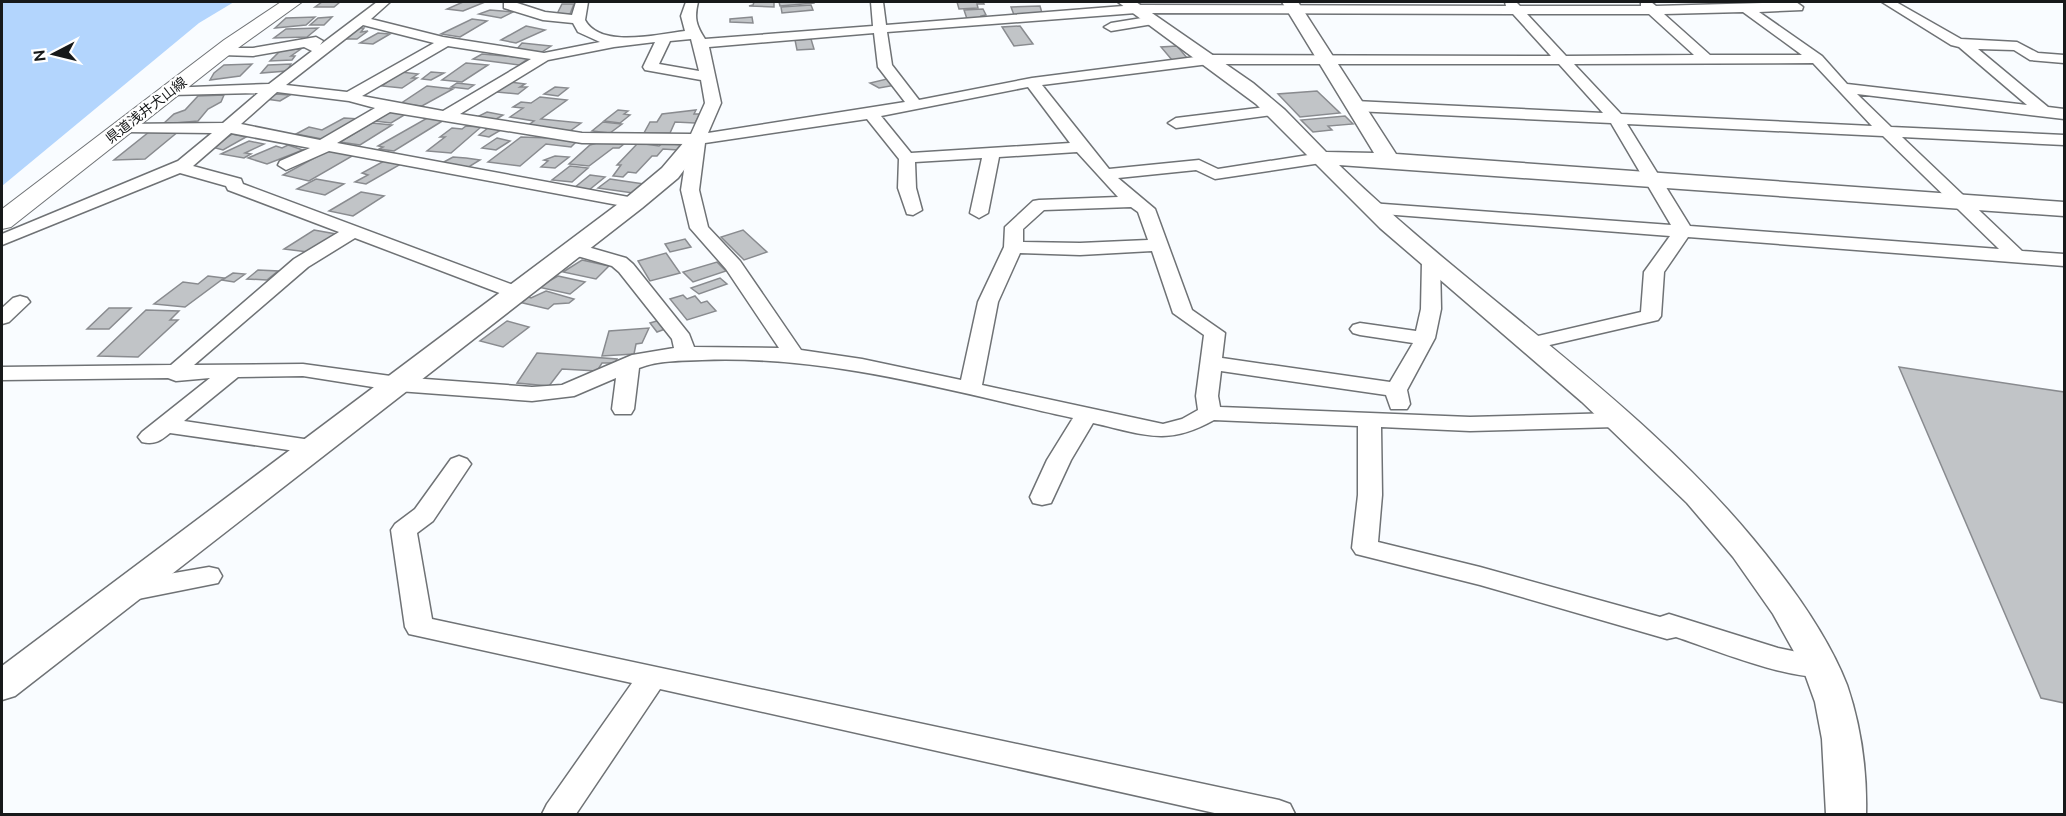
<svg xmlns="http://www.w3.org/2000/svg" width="2066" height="816" viewBox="0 0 2066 816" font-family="Ubuntu,'Noto Sans JP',sans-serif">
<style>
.green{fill:#b3d5fd}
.building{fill:#c1c4c7;stroke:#898b8f;stroke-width:1.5}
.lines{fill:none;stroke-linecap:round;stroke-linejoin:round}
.minor-casing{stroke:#6f7275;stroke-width:3}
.tertiary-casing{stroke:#6f7275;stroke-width:3}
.secondary-casing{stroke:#6f7275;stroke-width:2}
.minor{fill:#fff;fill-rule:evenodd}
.tertiary{fill:#fff;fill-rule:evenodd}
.secondary{fill:#fff;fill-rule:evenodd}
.labels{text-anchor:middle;stroke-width:4.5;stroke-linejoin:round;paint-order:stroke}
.far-street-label{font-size:14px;fill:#17191a;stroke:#fff}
</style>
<rect width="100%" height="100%" fill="#f9fcff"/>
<polygon class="green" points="2,2 234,2 199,23 2,186"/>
<g class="building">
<polygon points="322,2 340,2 334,7 315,7"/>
<polygon points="463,2 485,2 463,11 447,9"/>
<polygon points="754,2 774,2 774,7 749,6 753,5"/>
<polygon points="779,2 814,2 814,3 780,6"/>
<polygon points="957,2 983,2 984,4 977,4 978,8 959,9"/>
<polygon points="562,4 574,4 570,14 557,14"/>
<polygon points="811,5 813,10 782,13 781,7"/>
<polygon points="1040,6 1042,13 1014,15 1011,7"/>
<polygon points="983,9 986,15 981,16 982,18 967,19 964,10"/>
<polygon points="490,10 502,11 513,12 501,18 479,14"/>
<polygon points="315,17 306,25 275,28 286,18"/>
<polygon points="332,17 324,25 310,25 318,18"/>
<polygon points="752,17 753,23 730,22 730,19"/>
<polygon points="472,19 487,21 460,37 441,34"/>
<polygon points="526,26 545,30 516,43 501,40"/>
<polygon points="1020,26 1033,44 1014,46 1002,27"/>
<polygon points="318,28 307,37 274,38 286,29"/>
<polygon points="354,28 364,28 361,32 368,31 357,39 343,39"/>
<polygon points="378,33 390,34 373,44 360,43"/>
<polygon points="811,39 814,49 797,50 795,40"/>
<polygon points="522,43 551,46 542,52 516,50"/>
<polygon points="1177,46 1188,59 1172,60 1161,47"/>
<polygon points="301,49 291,56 295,56 292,60 270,61 281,50"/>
<polygon points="482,54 529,58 519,65 473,59"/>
<polygon points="466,63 488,65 462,82 442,80"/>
<polygon points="252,64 240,76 210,80 214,73 224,65"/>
<polygon points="291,64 287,71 261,73 268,65"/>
<polygon points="401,72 418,74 412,78 417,78 402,88 382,86"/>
<polygon points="431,72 444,73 431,80 422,79"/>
<polygon points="891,78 896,85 879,88 870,83"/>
<polygon points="510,82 525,84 520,87 527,87 518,94 496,92"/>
<polygon points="457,83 474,85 468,89 451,87"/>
<polygon points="427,86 453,89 422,106 400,104"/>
<polygon points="555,87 568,88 558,96 544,94"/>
<polygon points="1317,91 1340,113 1300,117 1278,94"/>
<polygon points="276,94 290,95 280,101 266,99"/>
<polygon points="224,95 221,102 208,109 198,121 163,124 174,114 185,110 198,96"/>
<polygon points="540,97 567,100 541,119 581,123 570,131 527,126 534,121 510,117 523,108 513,107 521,102 531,103"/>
<polygon points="618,110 628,111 624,114 630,115 620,123 604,121"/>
<polygon points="696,110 694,114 700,114 695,123 675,122 670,133 644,133 650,122 657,122 662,114"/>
<polygon points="390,112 406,114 391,123 375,121"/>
<polygon points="487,112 503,115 493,121 477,117"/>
<polygon points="1345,116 1353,124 1328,126 1332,130 1313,132 1301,120"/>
<polygon points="429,117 444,120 394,151 379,149 383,147 378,146"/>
<polygon points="344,118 361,119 322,139 296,134 309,127 322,130"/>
<polygon points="603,122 622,124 610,133 592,131"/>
<polygon points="372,123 392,125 360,145 340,142"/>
<polygon points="466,126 481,127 451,153 427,151 445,137 440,137 452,128 462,129"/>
<polygon points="488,128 501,130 489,137 479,135"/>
<polygon points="179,131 145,159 114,160 149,132"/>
<polygon points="232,134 246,137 223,150 212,147"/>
<polygon points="521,137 550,138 576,142 571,147 546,144 520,166 488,162"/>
<polygon points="497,138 510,141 496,150 482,148"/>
<polygon points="249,141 264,144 245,153 251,154 244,158 221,154"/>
<polygon points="597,143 624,144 619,148 613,148 589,166 569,164 590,145"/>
<polygon points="638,143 659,146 663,143 682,145 678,150 663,149 657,156 652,156 636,173 628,172 623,177 613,176 621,165 617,165"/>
<polygon points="288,145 303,150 267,164 248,158 276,146 282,148"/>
<polygon points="327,151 354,155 309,181 283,175"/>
<polygon points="555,156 569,157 555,168 541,167 548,161 544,160"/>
<polygon points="453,157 466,158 480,160 467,168 442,163"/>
<polygon points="384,161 401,164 366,184 355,182 368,175 362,173"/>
<polygon points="570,166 588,168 572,182 552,180"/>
<polygon points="590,175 605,177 589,190 574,188"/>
<polygon points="316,179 344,184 325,195 297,189"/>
<polygon points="610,179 644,184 633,193 598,188"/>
<polygon points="361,192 384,196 353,216 329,211"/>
<polygon points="314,230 336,234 308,252 284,249"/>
<polygon points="743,230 767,252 744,260 721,237"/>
<polygon points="685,239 691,247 670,252 665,244"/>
<polygon points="666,253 680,273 650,281 638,261"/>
<polygon points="582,260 609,266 596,279 563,272"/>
<polygon points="717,262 726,271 693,282 683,272"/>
<polygon points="258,270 278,271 267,280 247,279"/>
<polygon points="233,273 245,274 234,282 222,280"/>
<polygon points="208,276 224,278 185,307 154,304 183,282 198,284"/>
<polygon points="558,276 585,282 570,294 538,287"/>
<polygon points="720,278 727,284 699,294 691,288"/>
<polygon points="546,291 574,299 569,303 554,304 548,309 519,302 526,296 531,298"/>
<polygon points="683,295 687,299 695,296 701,303 707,301 716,311 687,320 670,299"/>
<polygon points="109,308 131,308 109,329 87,329"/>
<polygon points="146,310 179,311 170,320 178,320 138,357 98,356"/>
<polygon points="660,320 668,328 657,332 650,323"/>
<polygon points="507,321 529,327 503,347 480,341"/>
<polygon points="649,328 642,343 636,344 634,354 602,356 609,331"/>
<polygon points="537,353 617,359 615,363 602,363 597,371 562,369 549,386 517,383"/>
<polygon points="1899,367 2064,392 2064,703 2041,698"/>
</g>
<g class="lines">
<defs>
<g id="minor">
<path d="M377 2H390L371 19 443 37 544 53 600 42 578 32 573 23 543 20 504 8V2H514L545 12 572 15 576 2H588L585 20C601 49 658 34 685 31L681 16 686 2H698C694 18 696 25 705 39L873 26 871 2H883L886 25 1136 5 1506 6 1505 2H1516L1520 6H1641V2H1651L1656 6 1796 2 1803 7 1802 10 1759 12 1822 56 1847 84 2027 105 1959 47 1951 45 1882 2H1896L1961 39 2017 42 2038 53 2064 55V63L2030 60 2014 50 1978 49 2048 107 2064 109V119L1857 94 1891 127 2064 135V145L1902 137 2022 251 2064 254V266L1688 237 1664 272 1661 316 1658 320 1528 350 1521 348 1518 344 1521 340 1641 312 1644 272 1670 236 1370 213 1361 208 1370 203 1671 225 1611 123 1355 111 1347 106 1355 101 1603 113 1559 64H1209L1042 85 1109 169 1199 160 1218 169 1321 153 1329 158 1321 163 1215 179 1196 170 1118 178 1155 209 1192 310 1225 333 1222 358 1390 382 1413 343 1360 335 1353 333 1350 329 1353 325 1360 323 1416 331 1421 309 1422 261 1431 255 1440 261 1441 309 1435 338 1407 390 1410 404 1407 409H1391L1386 395 1221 371 1218 396 1220 407 1470 417 1616 413 1624 415 1627 420 1624 425 1616 427 1470 431 1381 427 1382 495 1378 542 1480 567 1660 617 1669 614 1778 648 1831 659 1835 667 1831 675C1799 685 1710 648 1676 637L1667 639 1480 585 1356 554 1352 548 1358 495V426L1214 420C1166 447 1143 434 1093 423L1071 460 1051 503 1042 505 1033 503 1030 497 1047 460 1073 418C951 391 829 355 702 360 681 361 659 360 639 368L634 409 631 414H615L612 409 616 378 574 396 532 401 398 391 303 376 238 377 184 421 324 442 328 447 324 452 316 454 170 433C160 441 155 445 142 442L138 437 142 432 210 378 176 381 168 378 2 380V367L171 365 294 259 339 232 228 190 226 186 180 173 2 245V234L178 161 212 133 126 132 118 127 120 124 223 123 258 93 171 95 164 91 166 88 269 84 312 51 304 47 253 56 222 55 215 51 217 48H253L316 37 323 41 320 45ZM1743 12 1802 55H1710L1664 14ZM1136 13 1513 14 1551 56 1211 55 1032 78 919 100 892 65 887 32ZM1527 14H1649L1694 55 1566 56ZM363 25 434 43 347 92 286 85ZM874 33 878 67 905 102 708 133 721 103 709 47ZM691 39 699 71 659 64 670 41ZM655 42 643 67 645 70 701 80 705 103 691 134 582 133 460 114 548 60 614 47ZM448 46 531 59 443 111 362 96ZM1813 63 1872 126 1621 114 1574 64ZM1028 87 1070 143 911 153 881 116ZM277 92 349 101 375 108 320 140 241 124ZM390 112 582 143 688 144 681 190 690 228 726 269 779 348 694 347 689 334 633 264 626 258 574 243 567 245 565 249 567 253 612 266 619 272 672 339 674 348 632 355 562 385 532 387 398 377 303 364 194 365 308 267 355 238 510 297H524L527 293 524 289 243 184 241 179 193 166 231 133 310 148 280 161 278 165 286 170 329 151 634 208 643 203 634 198 337 143ZM867 119 899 159 898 188 907 214 913 215 922 210 916 188 915 162 982 158 970 213 979 218 988 213 999 157 1077 152 1118 197 1039 200 1033 201 1005 227 1004 247 978 302 961 380 862 359 801 350 740 261 708 227 699 190 705 143ZM1627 124 1883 136 1999 249 1690 226ZM1131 207 1138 212 1148 240 1080 243 1023 242V229L1044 210ZM1152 251 1173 313 1204 335 1196 396 1198 410 1182 419 1163 424 982 385 998 302 1020 253 1080 255Z"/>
<polygon points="1148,17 1155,21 1153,24 1111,31 1104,27 1111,23"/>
<polygon points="1275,106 1283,111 1280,114 1176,128 1168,123 1176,118"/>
<polygon points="20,296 27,298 30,302 9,322 2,324 2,308 13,298"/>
<polygon points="459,456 467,459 471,464 433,521 417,533 432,619 1279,800 1290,804 1295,814 1219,814 660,689 576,814 542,814 547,804 632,683 409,634 405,627 391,530 395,524 415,509 451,459"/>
<polygon points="209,567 218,569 222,576 218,583 128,601 118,598 115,591 118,584 128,581"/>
</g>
<g id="tertiary">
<path d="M1118 2H1136L1253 83 1285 110 1326 152 1374 153 1282 2H1298L1396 154 2064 202V216L1339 165C1481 303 1657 410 1777 569 1804 604 1831 644 1847 685 1861 726 1867 772 1866 814H1826L1822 739 1815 702 1802 666 1773 614 1733 557 1687 503 1582 402 1380 228 1256 104Z"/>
<polygon points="697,133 704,135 707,139 704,143 678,178 642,208 15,696 2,700 2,666 626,198 662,168 690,135"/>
</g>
<polygon id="secondary" points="281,2 302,2 238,48 11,227 2,229 2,209 224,40"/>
</defs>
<use href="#minor" class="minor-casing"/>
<use href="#tertiary" class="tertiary-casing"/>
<use href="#secondary" class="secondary-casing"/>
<use href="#minor" class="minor"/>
<use href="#tertiary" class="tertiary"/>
<use href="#secondary" class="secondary"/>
</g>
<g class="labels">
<g class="far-street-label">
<text transform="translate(146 110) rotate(-38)" y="5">県道浅井犬山線</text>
</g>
</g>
<rect width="2066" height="816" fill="none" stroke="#17191a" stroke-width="6"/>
<g transform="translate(54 54) rotate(263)" stroke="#ffffff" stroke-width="4.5" paint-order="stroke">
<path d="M0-4.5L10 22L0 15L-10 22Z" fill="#17191a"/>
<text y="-9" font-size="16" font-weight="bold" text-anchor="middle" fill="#17191a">N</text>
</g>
</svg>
